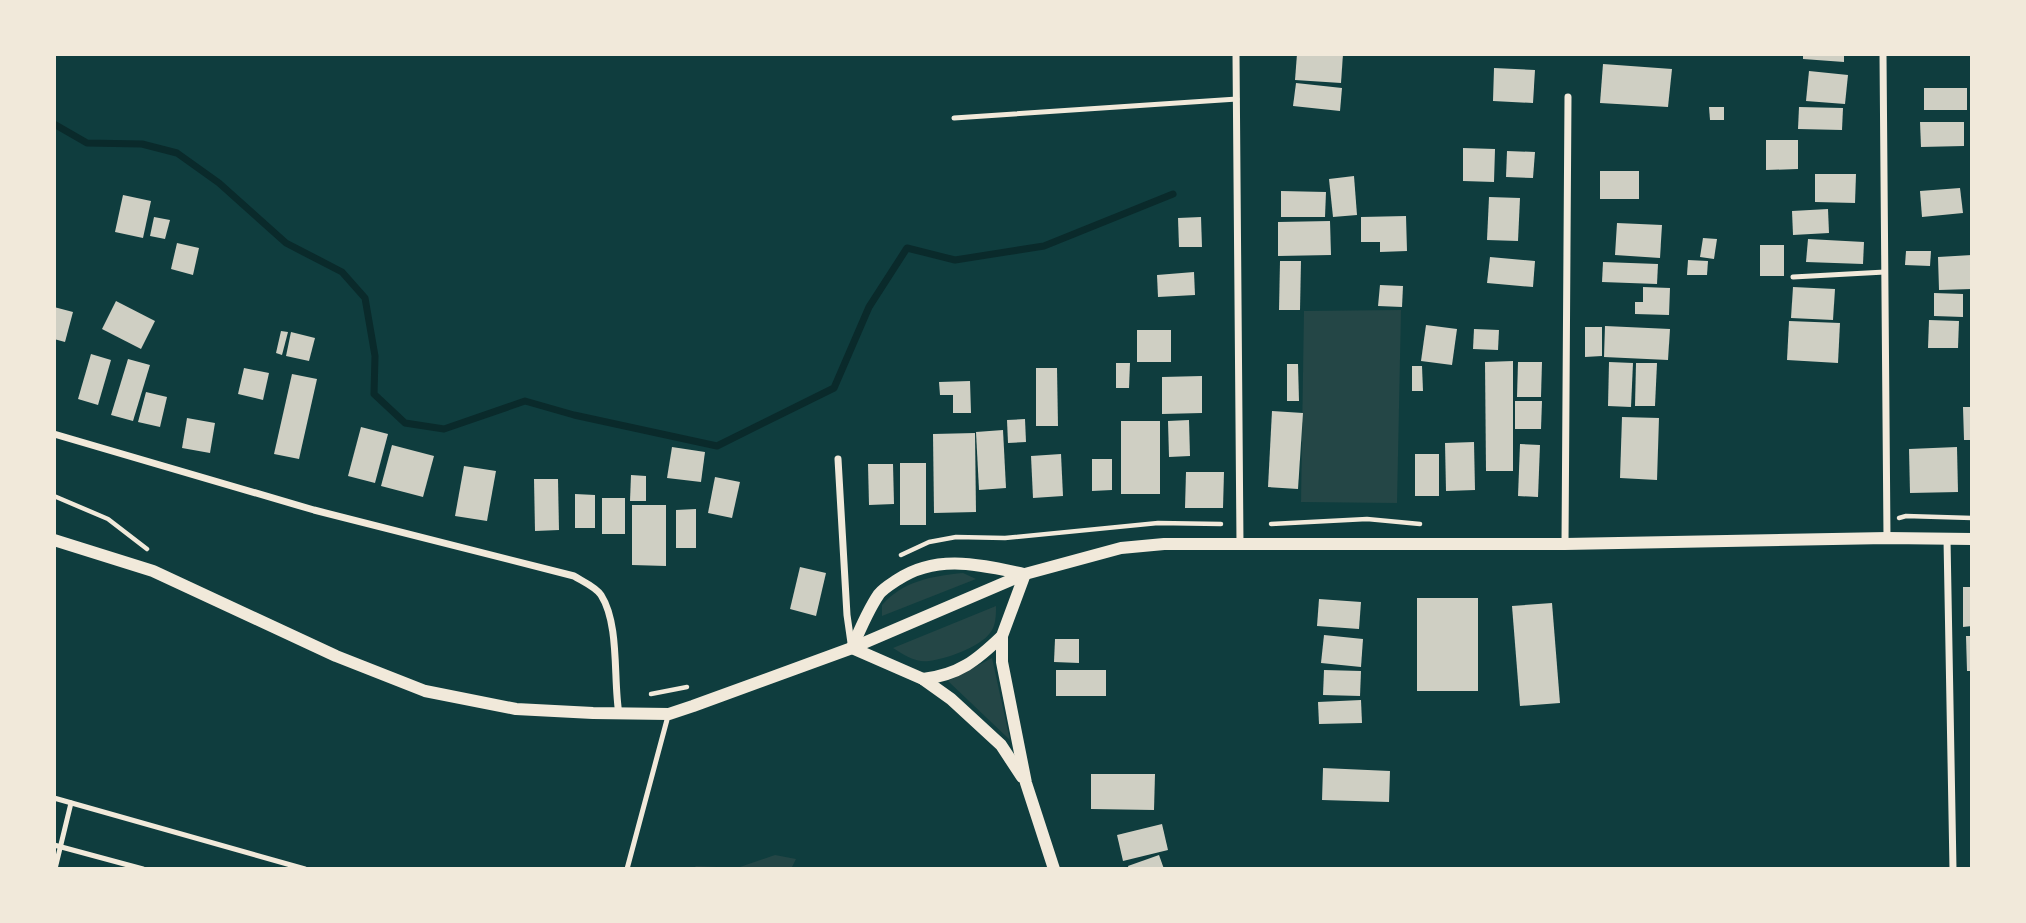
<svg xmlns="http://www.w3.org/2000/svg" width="2026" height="923" viewBox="0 0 2026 923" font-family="'Playfair Display',serif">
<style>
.green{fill:#244646}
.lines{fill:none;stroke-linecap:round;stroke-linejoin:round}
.stream{stroke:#0a2a2b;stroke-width:7}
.building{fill:#cfcfc3}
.path{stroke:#f1e9da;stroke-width:4.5}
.service{stroke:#f1e9da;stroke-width:5}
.minor{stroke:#f1e9da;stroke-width:7}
.tertiary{stroke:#f1e9da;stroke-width:12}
</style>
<rect width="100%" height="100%" fill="#0f3d3e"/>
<g class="green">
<polygon points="1401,310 1397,503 1301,502 1304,311"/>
<path d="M963 573 976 579 882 616V605C903 581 932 576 963 573Z"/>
<path d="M996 606C996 615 996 626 990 633 980 647 946 659 929 661 916 663 904 655 893 648Z"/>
<polygon points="992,658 1010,740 948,681"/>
<polygon points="775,855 796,859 791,869 693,869 696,866 737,868"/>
</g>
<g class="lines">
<polyline class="stream" points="54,124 87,143 142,144 177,153 219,183 286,243 342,272 365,298 375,356 374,394 405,423 444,429 525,401 574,415 717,446 834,388 869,307 907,248 955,260 1044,246 1173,194"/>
</g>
<g class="building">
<polygon points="1297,54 1343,54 1341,83 1295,80"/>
<polygon points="1803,54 1844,54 1844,62 1803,59"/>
<polygon points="1603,64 1672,69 1668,107 1600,103"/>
<polygon points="1494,68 1535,70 1533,103 1493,101"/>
<polygon points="1809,71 1848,75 1845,104 1806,101"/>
<polygon points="1296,83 1342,88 1340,111 1293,106"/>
<rect x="1924" y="88" width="43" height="22"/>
<polygon points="1709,107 1724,107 1724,120 1710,120"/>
<polygon points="1799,107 1843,108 1842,130 1798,129"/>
<polygon points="1920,122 1964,122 1964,146 1921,147"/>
<polygon points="1766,140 1798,140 1798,169 1766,170"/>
<polygon points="1463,148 1495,149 1494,182 1463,181"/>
<polygon points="1507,151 1535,152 1533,178 1506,177"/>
<rect x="1600" y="171" width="39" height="28"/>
<polygon points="1815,174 1856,174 1855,203 1815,202"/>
<polygon points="1354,176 1357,215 1333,217 1329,179"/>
<polygon points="1960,188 1963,213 1922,217 1920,191"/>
<polygon points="1281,191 1326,192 1325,217 1281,217"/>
<polygon points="123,195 151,201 143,238 115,232"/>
<polygon points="1489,197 1520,198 1518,241 1487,240"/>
<polygon points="1828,209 1829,233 1793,235 1792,211"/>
<polygon points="1406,216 1407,251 1380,252 1380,242 1361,242 1361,217"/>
<polygon points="154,217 170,220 165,239 150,236"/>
<polygon points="1201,217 1202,247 1179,247 1178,218"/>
<polygon points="1330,221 1331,255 1278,256 1278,222"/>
<polygon points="1617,223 1662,225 1660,258 1615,255"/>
<polygon points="1703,238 1717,239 1714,259 1700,257"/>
<polygon points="1808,239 1864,242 1863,264 1806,262"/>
<polygon points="177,243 199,248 193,275 171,269"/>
<rect x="1760" y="245" width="24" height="31"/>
<polygon points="1906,251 1931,251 1930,266 1905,265"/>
<polygon points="1972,255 1972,289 1939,290 1938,257"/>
<polygon points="1490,257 1535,261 1533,287 1487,283"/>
<polygon points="1688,260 1708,261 1707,275 1687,275"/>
<polygon points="1280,261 1301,261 1300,310 1279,310"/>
<polygon points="1603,262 1658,264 1657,284 1602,282"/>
<polygon points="1194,272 1195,295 1158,297 1157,275"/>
<polygon points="1380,285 1403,286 1402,307 1378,306"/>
<polygon points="1643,287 1670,288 1669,315 1635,314 1635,302 1643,302"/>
<polygon points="1793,287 1835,289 1833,320 1791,318"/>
<polygon points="1934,293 1963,294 1963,317 1934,316"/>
<polygon points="116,301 155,321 141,349 102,329"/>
<polygon points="54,307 73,312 65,342 54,339"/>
<polygon points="1929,320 1959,321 1958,348 1928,348"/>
<polygon points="1789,321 1840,323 1838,363 1787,360"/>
<polygon points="1426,325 1457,329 1452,365 1421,361"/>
<polygon points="1605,326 1670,329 1668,360 1604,357"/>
<polygon points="1585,327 1602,327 1602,356 1585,357"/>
<polygon points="1474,329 1499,330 1498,350 1473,349"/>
<rect x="1137" y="330" width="34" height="32"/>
<polygon points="281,331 288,332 282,355 276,353"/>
<polygon points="291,332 315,338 309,361 286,356"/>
<polygon points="91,354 111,360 98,405 78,399"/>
<polygon points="128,359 150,365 133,421 111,415"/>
<polygon points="1513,361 1513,471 1486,471 1485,362"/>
<polygon points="1518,362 1542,362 1541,397 1517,397"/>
<polygon points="1609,362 1633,363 1631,407 1608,406"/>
<polygon points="1116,363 1130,363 1129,388 1116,388"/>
<polygon points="1636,363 1657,363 1655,406 1635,406"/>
<polygon points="1287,364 1298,364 1299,401 1287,401"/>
<polygon points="1412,366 1422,366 1423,391 1412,391"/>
<polygon points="244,368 269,373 263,400 238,394"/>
<polygon points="1036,368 1057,368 1058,426 1036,426"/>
<polygon points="292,374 317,379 299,459 274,454"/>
<polygon points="1202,376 1202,413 1162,414 1162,377"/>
<polygon points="970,381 971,413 953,413 953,395 940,395 939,382"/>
<polygon points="146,392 167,397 160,427 138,422"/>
<polygon points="1515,401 1542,401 1541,429 1515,429"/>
<polygon points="1963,407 1972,407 1972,440 1964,440"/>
<polygon points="1272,411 1303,413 1298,489 1268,487"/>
<polygon points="1622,417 1659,418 1657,480 1620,478"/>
<polygon points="187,418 215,423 210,453 182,448"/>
<polygon points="1025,419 1026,442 1008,443 1007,420"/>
<polygon points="1189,420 1190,456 1169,457 1168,421"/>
<rect x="1121" y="421" width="39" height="73"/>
<polygon points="361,427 388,434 375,483 348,476"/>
<polygon points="1003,430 1006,488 979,490 976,432"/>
<polygon points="975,433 976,512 934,513 933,434"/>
<polygon points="1474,442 1475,490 1446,491 1445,443"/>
<polygon points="1520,444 1540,445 1538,497 1518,496"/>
<polygon points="392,445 434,456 423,497 381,486"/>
<polygon points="672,447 705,452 701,482 667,478"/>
<polygon points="1957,447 1958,492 1910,493 1909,449"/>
<polygon points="1061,454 1063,496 1033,498 1031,456"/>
<rect x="1415" y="454" width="24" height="42"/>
<polygon points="1092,459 1112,459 1112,490 1092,491"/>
<rect x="900" y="463" width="26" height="62"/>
<polygon points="868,464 893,464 894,504 869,505"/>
<polygon points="464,466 496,471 487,521 455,516"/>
<polygon points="1186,472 1224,472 1223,508 1185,508"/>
<polygon points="631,475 646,476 646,501 630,501"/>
<polygon points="715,477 740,482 732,518 708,513"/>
<polygon points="534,479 558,479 559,530 535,531"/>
<polygon points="575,494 595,495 595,528 575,528"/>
<rect x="602" y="498" width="23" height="36"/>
<polygon points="632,505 666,505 666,566 632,565"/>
<polygon points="696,509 696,548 676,548 676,510"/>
<polygon points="800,567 826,573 816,616 790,609"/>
<polygon points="1963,587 1972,587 1972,626 1963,627"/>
<rect x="1417" y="598" width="61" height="93"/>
<polygon points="1319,599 1361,602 1359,629 1317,626"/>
<polygon points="1552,603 1560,703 1520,706 1512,606"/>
<polygon points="1324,635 1363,639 1361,667 1321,663"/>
<polygon points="1966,636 1972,636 1972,671 1967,671"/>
<polygon points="1055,639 1079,639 1079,663 1054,662"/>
<rect x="1056" y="670" width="50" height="26"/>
<polygon points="1324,670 1361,671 1360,696 1323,695"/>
<polygon points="1361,700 1362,723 1319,724 1318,702"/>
<polygon points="1323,768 1390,771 1389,802 1322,800"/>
<polygon points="1091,774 1155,774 1154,810 1091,809"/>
<polygon points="1162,824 1168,850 1123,861 1117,835"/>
<polygon points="1159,855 1164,869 1129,869 1128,866"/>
</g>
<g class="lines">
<g class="path">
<polyline points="54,496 108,519 147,549"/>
<polyline points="1899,518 1906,516 1972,518"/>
<polyline points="1271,524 1367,519 1420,524"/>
<polyline points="901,555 929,542 956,537 1005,538 1158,523 1221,524"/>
<polyline points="651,694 687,687"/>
</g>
<g class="service">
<polyline points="954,118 1237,99"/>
<polyline points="1793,277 1885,272"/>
<polyline points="54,798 305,869"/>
<polyline points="54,845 143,869"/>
<polyline points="55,869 71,803"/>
<polyline points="627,869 668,716"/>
</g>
<g class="minor">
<polyline points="1236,54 1240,544"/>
<polyline points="1883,54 1887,538"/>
<path d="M54 434 314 510 574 576C582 581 596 587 601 595 620 625 613 680 619 714"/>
<polyline points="838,459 847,615 851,643"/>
<polyline points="1947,539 1953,869"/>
<polyline points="1565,544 1568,97"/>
</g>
<g class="tertiary">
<polyline points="54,540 153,571 336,656 425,691 516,709 593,713 669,714 693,706 852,648 1025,574 1121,548 1164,544 1565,544 1887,538 1972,539"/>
<polyline points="1025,574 1002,636 1002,662 1026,783 1054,869"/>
<polyline points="852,648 923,679 951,699 1001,745 1022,777"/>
<path d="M852 648C860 629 868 610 879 594 884 588 891 584 897 580 937 553 981 565 1024 574"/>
<path d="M923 679C959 675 977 660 1002 636"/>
</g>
</g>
<rect width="2026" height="923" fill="none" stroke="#f1e9da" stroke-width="112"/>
</svg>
